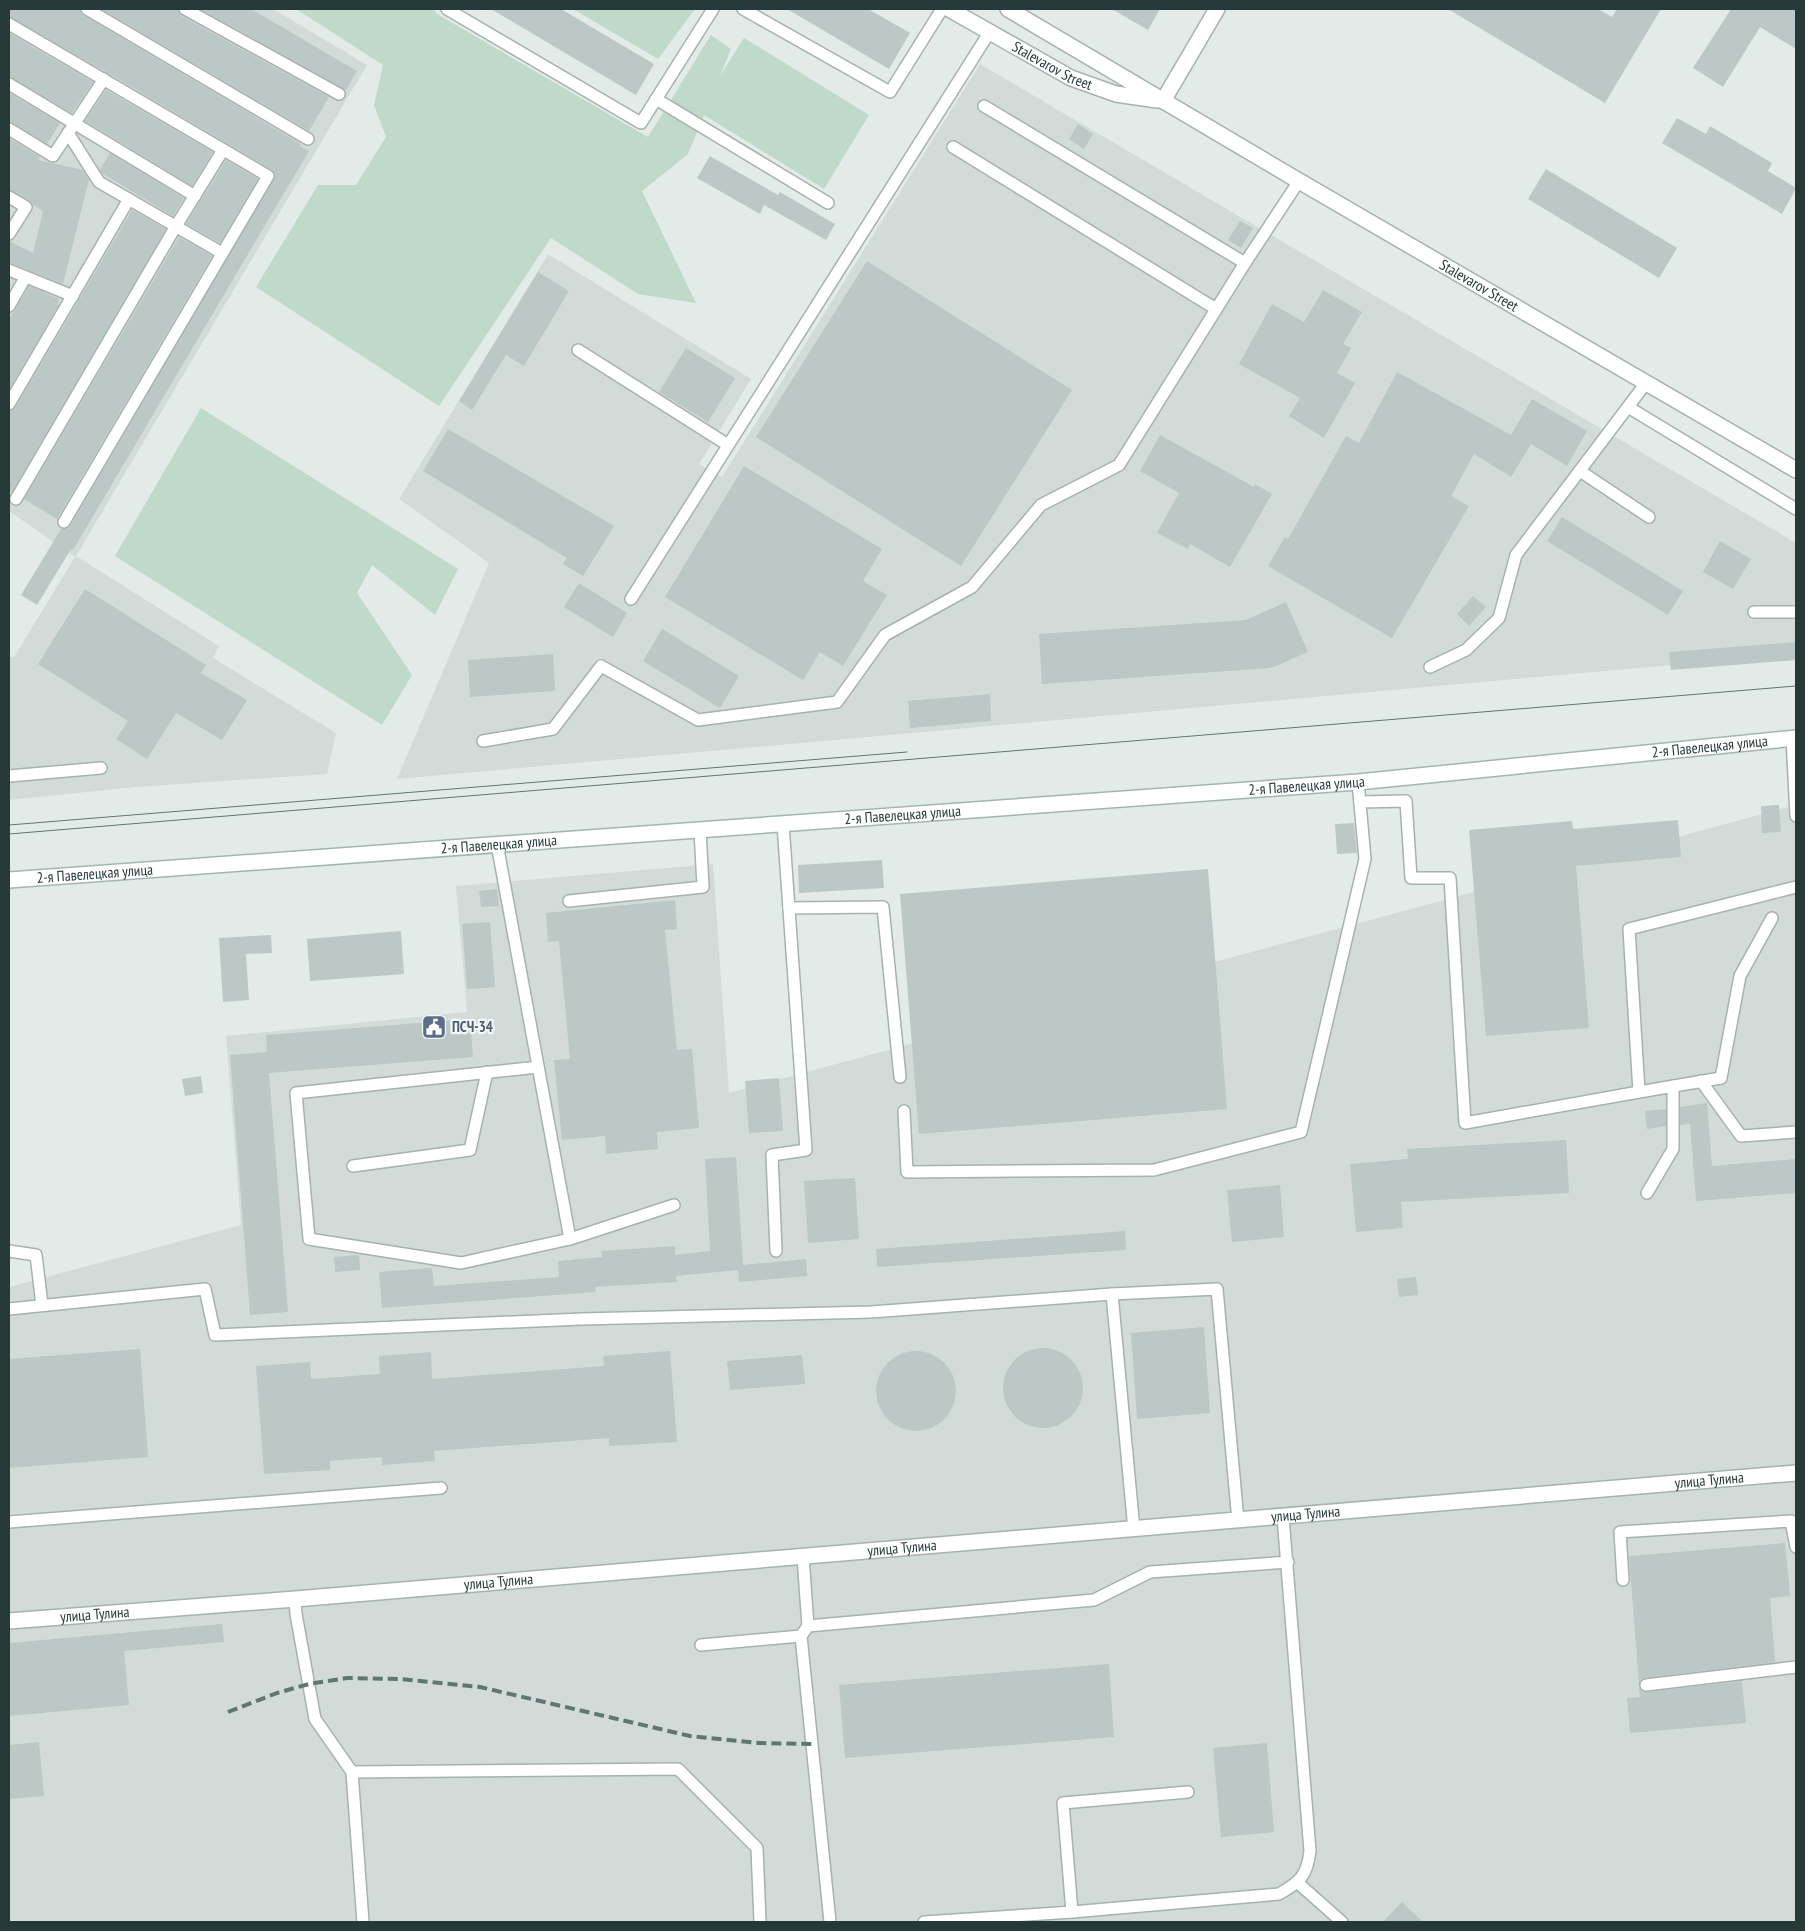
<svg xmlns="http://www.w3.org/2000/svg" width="1805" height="1931" viewBox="0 0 1805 1931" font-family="'PT Sans Narrow',sans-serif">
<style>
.built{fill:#d2dbd8}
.green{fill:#bfd9ca}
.building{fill:#bcc8c5}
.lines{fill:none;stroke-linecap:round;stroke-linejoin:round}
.service-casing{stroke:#a6b2b0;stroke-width:14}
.minor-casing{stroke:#a6b2b0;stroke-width:18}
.tertiary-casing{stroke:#a6b2b0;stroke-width:18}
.secondary-casing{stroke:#a3b5b2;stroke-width:18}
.service{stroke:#fff;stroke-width:11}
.minor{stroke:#fff;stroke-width:15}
.tertiary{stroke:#fff;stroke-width:15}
.secondary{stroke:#fff;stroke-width:15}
.tram{stroke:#607673;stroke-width:1}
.rail{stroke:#607673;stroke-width:4;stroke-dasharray:10 5;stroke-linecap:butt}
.labels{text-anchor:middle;stroke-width:4.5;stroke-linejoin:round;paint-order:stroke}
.street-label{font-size:15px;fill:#253a38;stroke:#f3f8f6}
.service-label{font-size:15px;font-weight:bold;fill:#4e5e75;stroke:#f3f8f6;text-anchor:start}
</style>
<rect width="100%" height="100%" fill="#e3ebe9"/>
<g class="built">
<polygon points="9,9 273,9 367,65 76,556 219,646 213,658 336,733 327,774 135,787 9,800 9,657 14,657 75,557 9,511"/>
<polygon points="980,64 1796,543 1796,654 397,779 489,563 399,499 548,254 751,379 699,464 722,477"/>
<polygon points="1796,805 1796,1922 9,1922 9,1287 241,1225 226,1036 467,1012 456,886 713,864 729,1093"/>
</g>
<g class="green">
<polygon points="296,9 434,9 437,14 648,137 711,35 731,49 720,76 744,38 869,115 824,189 704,115 688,154 642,191 696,303 638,294 551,238 439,406 256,287 318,185 356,185 386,137 374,105 383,65"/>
<polygon points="573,9 695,9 658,59"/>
<polygon points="201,408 458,569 435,615 372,565 357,593 412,675 382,725 115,556"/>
</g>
<g class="building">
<polygon points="9,9 80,9 83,15 301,144 300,146 309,151 73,550 71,549 37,605 21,595 61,529 67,529 70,526 275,176 272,170 108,73 9,17"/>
<polygon points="101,9 178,9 181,16 329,97 309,131"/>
<polygon points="200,9 251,9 357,71 346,90"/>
<polygon points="491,9 561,9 654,64 636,95"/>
<polygon points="787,9 868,9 910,33 889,69"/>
<polygon points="1112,9 1160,9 1148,30"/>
<polygon points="1448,9 1598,9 1612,17 1617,9 1661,9 1605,103"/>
<polygon points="1731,9 1796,9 1796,49 1760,27 1723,87 1693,68"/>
<polygon points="9,33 93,82 72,113 9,77"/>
<polygon points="106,90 213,152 192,186 85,121"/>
<polygon points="9,93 60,123 47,144 9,122"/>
<polygon points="1677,118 1706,134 1710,126 1772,163 1768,171 1796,188 1782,214 1662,143"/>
<polygon points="1078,124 1093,134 1084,149 1069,139"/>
<polygon points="9,138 40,157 38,160 83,170 89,179 63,284 9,262 9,241 33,253 43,211 33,205 30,201 9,190"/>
<polygon points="110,153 184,198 173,216 103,174 100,170"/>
<polygon points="710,156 778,195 780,192 835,224 826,240 764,205 760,214 697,178"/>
<polygon points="226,160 258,179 220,243 186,224"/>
<polygon points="1546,169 1677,248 1659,278 1528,199"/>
<polygon points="132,210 166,229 12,492 9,490 9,411 15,408"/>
<polygon points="1240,221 1253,228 1241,248 1228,240"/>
<polygon points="179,237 212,256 57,519 24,499"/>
<polygon points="867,261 1072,390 961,566 756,437"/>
<polygon points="538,272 569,291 524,366 506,355 472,410 459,401"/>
<polygon points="29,286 59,299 58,306 9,390 9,320"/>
<polygon points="1323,290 1362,312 1343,344 1351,348 1337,373 1355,383 1324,438 1289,416 1300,398 1239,364 1272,304 1304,322"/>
<polygon points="686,348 735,378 708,422 659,392"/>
<polygon points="1397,372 1511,435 1532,399 1587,431 1567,466 1531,444 1511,477 1474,454 1451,496 1469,506 1392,638 1268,566 1285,537 1288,539 1346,436 1359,443"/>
<polygon points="448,429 614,526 583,576 563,564 567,558 423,471"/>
<polygon points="1160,435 1254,487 1255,484 1272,494 1230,567 1190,544 1188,549 1157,533 1179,493 1140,471"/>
<polygon points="744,466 882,549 863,581 887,595 843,666 820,652 803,680 665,597"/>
<polygon points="1562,517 1683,591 1668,615 1547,541"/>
<polygon points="1720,541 1751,559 1733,589 1703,572"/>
<polygon points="579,583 627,613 613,637 564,607"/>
<polygon points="85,589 206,665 201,673 247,700 222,740 176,713 147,759 116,739 128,721 38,664"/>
<polygon points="1473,596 1486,607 1469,626 1457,614"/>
<polygon points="1286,602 1308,652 1271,668 1042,684 1039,634 1246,620"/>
<polygon points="662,629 739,676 720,708 643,661"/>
<polygon points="1796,642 1796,660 1671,670 1669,652"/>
<polygon points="553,654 555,691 470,697 468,660"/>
<polygon points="990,694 991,721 910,728 908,701"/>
<polygon points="1779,805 1781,832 1762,833 1761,806"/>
<polygon points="1678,820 1681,857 1576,866 1589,1028 1486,1036 1469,830 1572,821 1573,829"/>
<polygon points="1354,823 1357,853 1337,854 1335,824"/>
<polygon points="882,860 884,888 799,893 798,865"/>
<polygon points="1208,869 1227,1109 919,1134 900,894"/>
<polygon points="497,889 499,906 481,907 479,891"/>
<polygon points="675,900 677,929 665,930 677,1050 692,1049 699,1128 657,1132 658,1149 606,1154 605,1136 562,1140 554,1060 570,1059 559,941 548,942 546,913"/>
<polygon points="490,922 495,987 467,989 462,924"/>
<polygon points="401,931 404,974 310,981 307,939"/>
<polygon points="271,935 272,953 246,954 249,1000 223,1002 219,938"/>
<polygon points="470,1019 473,1057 269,1073 288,1312 250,1315 230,1055 267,1052 266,1035"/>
<polygon points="201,1076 203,1093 185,1096 182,1079"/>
<polygon points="779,1078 783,1131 749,1133 745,1081"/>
<polygon points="1707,1103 1712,1166 1796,1159 1796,1193 1696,1201 1690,1124 1680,1125 1680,1107"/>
<polygon points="1666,1109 1666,1126 1647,1129 1645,1111"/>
<polygon points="1566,1140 1569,1193 1401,1202 1403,1228 1356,1232 1350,1164 1408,1159 1407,1149"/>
<polygon points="736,1157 743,1265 806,1259 807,1276 739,1282 738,1270 676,1276 677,1282 595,1287 596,1292 382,1308 379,1272 432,1268 434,1286 559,1277 558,1261 602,1257 602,1251 675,1246 675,1255 710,1251 705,1159"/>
<polygon points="855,1178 859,1239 808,1243 804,1181"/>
<polygon points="1280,1185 1284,1237 1232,1242 1227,1190"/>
<polygon points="1125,1231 1126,1250 877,1267 876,1249"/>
<polygon points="359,1255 360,1270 335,1272 334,1257"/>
<polygon points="1416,1277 1418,1295 1399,1297 1397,1279"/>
<polygon points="1204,1327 1210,1413 1137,1419 1131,1333"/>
<circle cx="1043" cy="1388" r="40"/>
<polygon points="140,1349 148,1457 9,1468 9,1359"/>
<polygon points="670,1351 677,1442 609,1446 609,1438 434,1451 435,1461 382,1465 382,1457 330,1461 330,1470 264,1474 256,1366 310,1362 311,1379 380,1374 379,1356 431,1352 432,1379 604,1366 603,1356"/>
<circle cx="916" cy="1391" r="40"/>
<polygon points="802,1355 805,1384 730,1390 727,1361"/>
<polygon points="1785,1543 1790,1596 1770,1598 1775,1662 1645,1678 1641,1679 1639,1684 1629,1556"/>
<polygon points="222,1624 224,1642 124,1651 129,1705 9,1716 9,1643"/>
<polygon points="1109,1664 1114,1737 845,1758 839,1685"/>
<polygon points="1742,1681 1746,1723 1630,1733 1627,1698 1640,1697 1639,1687 1643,1692 1647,1692"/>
<polygon points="39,1742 44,1796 9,1799 9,1745"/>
<polygon points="1267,1743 1274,1832 1221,1837 1213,1748"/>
<polygon points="1402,1902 1423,1922 1383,1922"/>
</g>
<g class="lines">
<defs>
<g id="service">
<polyline points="87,9 308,139"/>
<polyline points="185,9 339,94"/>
<polyline points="447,9 641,123 713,9"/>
<polyline points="743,9 890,92 942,9"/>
<polyline points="9,24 268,176 64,522"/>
<polyline points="9,84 195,196"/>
<polyline points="656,99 828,203"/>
<polyline points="984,106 1245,263"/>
<polyline points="9,129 53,156 104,79"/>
<polyline points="68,133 99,182 222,253"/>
<polyline points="953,147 1216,309"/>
<polyline points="9,197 26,207 9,234"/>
<polyline points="9,270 73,296"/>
<polyline points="9,306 25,278"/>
<polyline points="578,350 728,445"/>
<polyline points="9,404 129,199"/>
<polyline points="1628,407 1796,509"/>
<polyline points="1580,471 1649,517"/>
<polyline points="16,499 176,226 223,150"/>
<polyline points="631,599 989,33"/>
<polyline points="1754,612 1796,612"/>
<polyline points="1430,667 1466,650 1499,618 1516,555 1646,383"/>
<polyline points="1792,738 1796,816"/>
<polyline points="483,741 553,729 601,666 698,720 837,702 885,635 972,587 1041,505 1119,465 1245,263 1299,181"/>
<polyline points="9,776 101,768"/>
<polyline points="1360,802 1406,801 1411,878 1450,878 1465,1123 1639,1092 1629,929 1796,887"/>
<polyline points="497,844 570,1239"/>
<polyline points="569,901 703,887 700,830"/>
<polyline points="789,908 883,907 900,1077"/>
<polyline points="538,1067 296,1093 309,1239 461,1263 570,1239 674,1205"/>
<polyline points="1701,1081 1741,1136 1796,1132"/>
<polyline points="1639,1092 1721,1078 1740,976 1772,918"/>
<polyline points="904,1111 907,1172 1154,1170 1301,1132 1365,859 1358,782"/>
<polyline points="353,1166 470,1150 487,1072"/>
<polyline points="1647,1193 1673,1149 1673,1086"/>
<polyline points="9,1251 36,1255 42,1305"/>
<polyline points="776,1251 772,1155 806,1150 783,824"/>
<polyline points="1112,1294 1217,1289 1238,1521"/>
<polyline points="9,1309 205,1289 215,1335 581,1319 871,1312 1112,1294 1134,1530"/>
<polyline points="9,1522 441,1488"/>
<polyline points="803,1557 808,1626 801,1636 830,1922"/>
<polyline points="1623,1580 1620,1532 1791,1521 1796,1547"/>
<polyline points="295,1599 296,1614 315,1719 352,1772 363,1922"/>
<polyline points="808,1626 1094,1600 1150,1572 1288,1562"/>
<polyline points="701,1645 801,1636"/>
<polyline points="1646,1685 1796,1667"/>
<polyline points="352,1772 678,1769 757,1848 760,1922"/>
<polyline points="1298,1883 1342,1922"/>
<polyline points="1072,1912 1063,1803 1188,1792"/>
<path d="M924 1922 1072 1912 1279 1894C1300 1882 1307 1876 1310 1851L1283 1517"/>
</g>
<g id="minor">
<polyline points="1163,101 1217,9"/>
<path id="s1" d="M9 1621 295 1599 1796 1473"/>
</g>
<g id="tertiary">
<path id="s2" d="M949 9 1071 78 1116 94 1157 100"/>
<path id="s3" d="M1008 9 1299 181 1796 470"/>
</g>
<g id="secondary">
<path id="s4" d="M9 880 1358 782 1796 738"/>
</g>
</defs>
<use href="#service" class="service-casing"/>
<use href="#minor" class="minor-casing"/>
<use href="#tertiary" class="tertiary-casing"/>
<use href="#secondary" class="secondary-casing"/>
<use href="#service" class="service"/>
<use href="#minor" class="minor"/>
<use href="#tertiary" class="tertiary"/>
<use href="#secondary" class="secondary"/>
<g class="tram">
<polyline points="9,825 907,752"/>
<polyline points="9,834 1796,686"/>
</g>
<polyline class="rail" points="228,1712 277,1693 309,1684 347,1678 400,1679 480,1687 690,1736 759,1743 812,1744"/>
</g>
<defs>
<symbol id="civic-square" viewBox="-11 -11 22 22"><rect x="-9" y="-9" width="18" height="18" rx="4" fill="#5c6f8a" stroke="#f3f8f6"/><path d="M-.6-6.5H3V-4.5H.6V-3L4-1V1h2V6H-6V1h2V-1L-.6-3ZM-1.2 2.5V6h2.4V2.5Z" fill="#fff"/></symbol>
</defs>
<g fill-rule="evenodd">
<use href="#civic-square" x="420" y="1013" width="28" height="28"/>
</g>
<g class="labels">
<g class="street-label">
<text dy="5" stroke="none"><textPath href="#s2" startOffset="118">Stalevarov Street</textPath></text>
<text dy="5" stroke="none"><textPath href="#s3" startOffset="546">Stalevarov Street</textPath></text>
<text dy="5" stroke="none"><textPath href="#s4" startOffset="1706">2-я Павелецкая улица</textPath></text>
<text dy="5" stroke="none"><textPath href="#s4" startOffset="1301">2-я Павелецкая улица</textPath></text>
<text dy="5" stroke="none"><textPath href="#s4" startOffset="896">2-я Павелецкая улица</textPath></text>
<text dy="5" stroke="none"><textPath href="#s4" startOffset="491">2-я Павелецкая улица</textPath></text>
<text dy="5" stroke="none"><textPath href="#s4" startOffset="86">2-я Павелецкая улица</textPath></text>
<text dy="5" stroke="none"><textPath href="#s1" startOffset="1706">улица Тулина</textPath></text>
<text dy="5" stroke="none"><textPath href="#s1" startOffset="1301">улица Тулина</textPath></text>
<text dy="5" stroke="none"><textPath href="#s1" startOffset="896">улица Тулина</textPath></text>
<text dy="5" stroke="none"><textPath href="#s1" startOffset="491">улица Тулина</textPath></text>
<text dy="5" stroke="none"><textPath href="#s1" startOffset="86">улица Тулина</textPath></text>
</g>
<g class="service-label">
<text x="452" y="1032">ПСЧ-34</text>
</g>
</g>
<rect width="1805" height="1931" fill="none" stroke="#253a38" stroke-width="20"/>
</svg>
